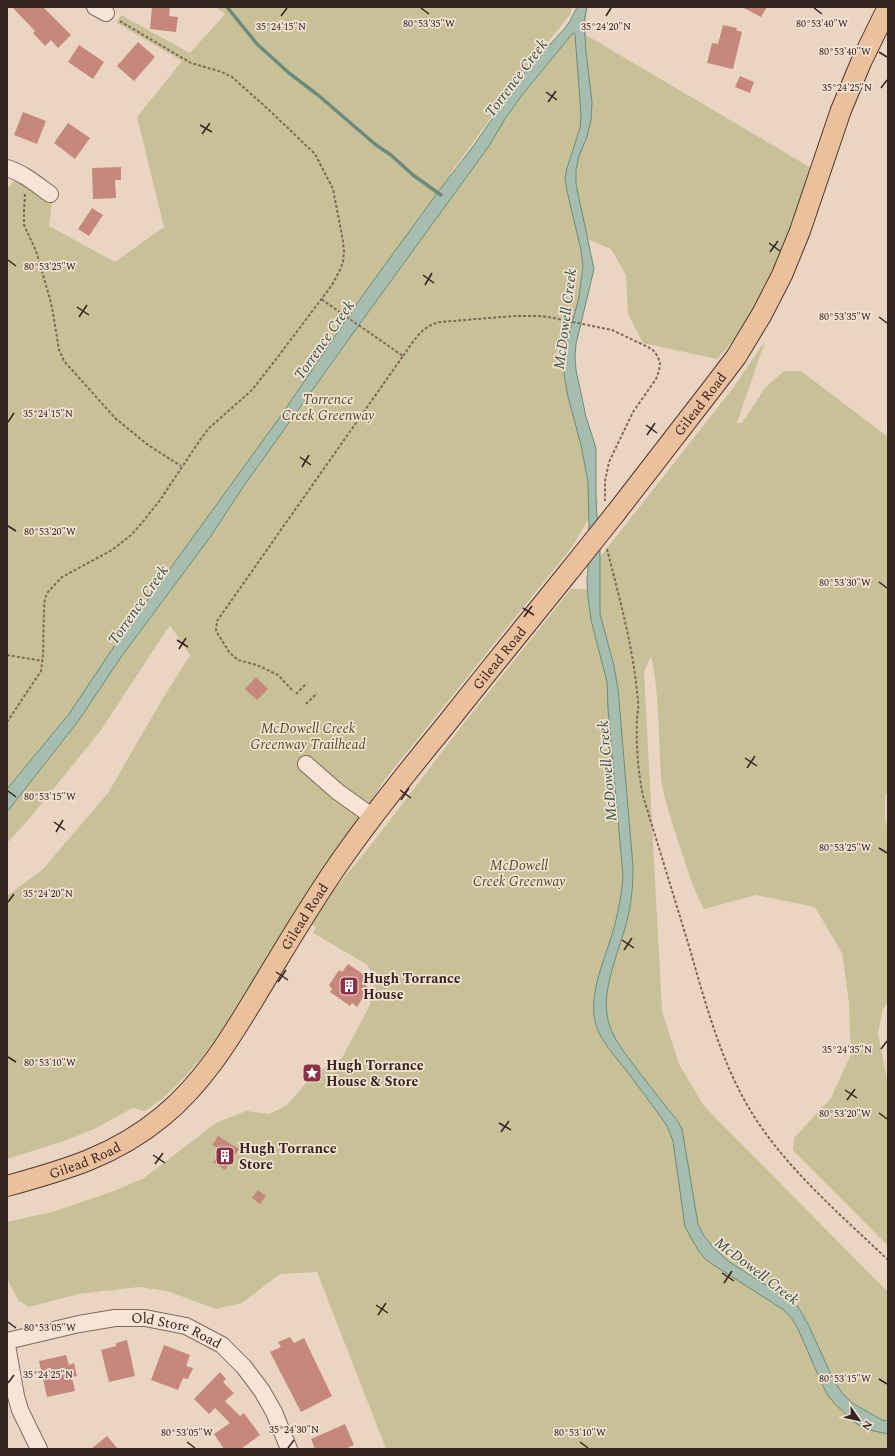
<svg xmlns="http://www.w3.org/2000/svg" width="895" height="1456" viewBox="0 0 895 1456" font-family="Spectral,serif">
<style>
.green{fill:#c8c198}
.water{fill:#a5beb0;stroke:#6d8b7c}
.lines{fill:none;stroke-linecap:round;stroke-linejoin:round}
.stream{stroke:#6d8b7c;stroke-width:3.5}
.building{fill:#c6887c}
.minor-casing{stroke:#83675b;stroke-width:18}
.major-casing{stroke:#51372f;stroke-width:22}
.path{stroke:#83675b;stroke-width:2;stroke-dasharray:3 2;stroke-linecap:butt}
.minor{stroke:#f6e4d6;stroke-width:16}
.major{stroke:#ebc09d;stroke-width:20}
.major-bridge-casing{stroke:#51372f;stroke-width:22;stroke-linecap:butt}
.major-bridge{stroke:#ebc09d;stroke-width:20}
.ticks{fill:none;stroke:#34231e;stroke-width:1.5}
.labels{text-anchor:middle;stroke-width:3.5;stroke-linejoin:round;paint-order:stroke}
.park-label{font-size:14px;font-style:italic;fill:#4f4f26;stroke:#f3e1d2}
.street-label{font-size:14px;fill:#34231e;stroke:#f3e1d2}
.poi-label{font-size:14px;font-weight:bold;fill:#34231e;stroke:#f3e1d2;text-anchor:start}
.water-label{font-size:15px;font-style:italic;fill:#2f5348;stroke:#f3e1d2}
.ticks-label{font-size:10px;text-anchor:middle;fill:#34231e;stroke:#f3e1d2;stroke-width:3.5;stroke-linejoin:round;paint-order:stroke}
</style>
<rect width="100%" height="100%" fill="#ead5c3"/>
<g class="green">
<polygon points="216,7 572,7 570,15 547,43 518,77 485,126 450,174 461,179 507,109 587,7 586,35 813,169 788,244 747,325 717,359 643,343 628,314 626,275 611,249 587,239 588,277 569,350 598,503 572,547 383,782 366,811 321,874 277,941 223,1028 203,1056 180,1082 163,1098 145,1111 133,1108 94,1129 64,1141 7,1159 7,896 43,869 108,793 160,703 190,655 170,625 101,730 30,818 7,843 7,189 17,177 52,200 49,226 115,262 164,227 137,117 182,61 117,23 121,15 190,53 225,14"/>
<path d="M765 341 737 423H742L765 388 784 371H801L888 437V792L885 796V819L888 831V1002L883 1009 878 1033 888 1084V1246L793 1150 794 1138 831 1098 851 1054 849 1003 842 953 815 907 756 895 704 909C692 888 686 864 678 841 672 821 663 797 661 777 658 736 660 695 651 656L644 672 662 1011 679 1064 704 1106 888 1292V1449H386L317 1272 280 1274 242 1303 216 1309 167 1291 139 1287 78 1294 29 1307 19 1301 9 1283 7 1275V1222L52 1212 114 1191 144 1178 216 1123 246 1111 269 1114 287 1105 314 1074 342 1058 370 1005 375 976 366 964 313 933 316 927 307 923 374 841 464 723 571 589H588L596 562 733 388Z"/>
</g>
<path class="water" d="M577 7H587L584 21 586 52 592 102 591 120 587 137 579 156 576 170V184L594 269 576 344 575 357 576 370 586 417 596 448V504L600 548V614L614 666 618 689 633 867C633 888 631 908 625 928 618 953 603 987 607 1014 610 1038 629 1058 643 1077 654 1091 665 1106 677 1120L682 1129 698 1224 704 1236 713 1247 728 1261 797 1305 808 1324 833 1379 842 1393 852 1403 882 1420 888 1421V1434L865 1429 854 1422 834 1403 827 1394 822 1384 798 1329 792 1319 784 1310 712 1264 705 1259 698 1250 685 1227 673 1141 667 1126C654 1107 640 1089 626 1070 616 1058 606 1046 599 1033 583 1000 607 956 615 924 619 908 622 892 623 876L608 709 607 682 591 620 588 597 587 580 588 571 587 545 589 526 588 482 581 445 568 397 564 374 565 349 579 297 583 267 581 250 567 191 565 178 567 168 580 128 581 115 575 34 573 33 522 95 505 119 489 146 364 318 243 487 211 536 121 657 79 720 7 812V789L69 714 117 642 280 417 363 295 438 192 474 145 523 74 565 28 570 21Z"/>
<g class="lines">
<polyline class="stream" points="227,7 257,44 289,73 318,95 376,145 391,155 413,175 441,195"/>
</g>
<g class="building">
<polygon points="12,7 43,7 71,35 58,48 51,40 45,46 33,33 35,31"/>
<polygon points="152,7 170,7 169,16 178,17 176,32 150,29"/>
<polygon points="742,7 767,7 761,17"/>
<polygon points="723,25 737,28 736,30 742,32 733,69 707,63 712,43 718,44"/>
<polygon points="138,42 155,57 134,81 117,66"/>
<polygon points="79,45 104,62 93,79 68,62"/>
<polygon points="740,76 754,82 750,93 735,87"/>
<polygon points="23,112 46,121 37,144 14,135"/>
<polygon points="68,123 90,138 75,159 54,143"/>
<polygon points="121,167 121,180 115,180 116,198 93,199 92,168"/>
<polygon points="92,208 103,215 89,236 78,229"/>
<polygon points="256,677 268,689 257,700 245,689"/>
<polygon points="348,964 369,978 365,985 369,988 357,1007 352,1003 350,1006 330,992 332,989 329,985 339,970 342,972"/>
<polygon points="218,1136 239,1149 225,1170 213,1162 221,1150 212,1145"/>
<polygon points="258,1190 266,1196 260,1204 252,1198"/>
<polygon points="290,1337 294,1343 304,1338 332,1396 301,1412 270,1352 281,1347 278,1342"/>
<polygon points="127,1340 135,1376 109,1382 101,1350 116,1346 116,1343"/>
<polygon points="164,1345 190,1355 186,1366 193,1368 188,1379 183,1378 178,1390 151,1380"/>
<polygon points="66,1355 69,1365 74,1363 77,1376 72,1377 75,1391 47,1397 39,1361"/>
<polygon points="220,1372 226,1379 223,1382 234,1393 225,1401 240,1416 244,1413 260,1435 241,1449 224,1449 214,1434 230,1423 215,1408 209,1414 194,1399"/>
<polygon points="345,1424 354,1445 345,1449 315,1449 311,1439"/>
<polygon points="107,1436 118,1449 91,1449"/>
</g>
<g class="lines">
<defs>
<g id="minor">
<polyline points="95,7 106,13"/>
<path d="M7 168C23 173 36 184 50 194"/>
<polyline points="306,764 338,792 373,817"/>
<path id="s1" d="M7 1341 79 1324 115 1318H145L186 1326 222 1345 244 1367 262 1391 274 1412 289 1449"/>
<polyline points="7,1345 16,1396 20,1410 39,1449"/>
</g>
<g id="major">
<path id="s2" d="M615 514 717 382 736 357 762 314 782 275 800 231 841 110 862 60 888 7"/>
<path id="s3" d="M7 1186C65 1170 115 1156 163 1116 203 1083 230 1039 257 994 283 951 308 908 337 866 370 818 407 772 444 727 486 674 529 621 571 569"/>
</g>
</defs>
<use href="#minor" class="minor-casing"/>
<use href="#major" class="major-casing"/>
<g class="path">
<polyline points="25,194 24,210 24,225 36,251 50,299 53,313 59,350 64,361 115,418 148,445 181,466"/>
<path d="M403 356C414 341 421 326 440 322L514 316H537L548 317 612 330 648 347 654 351 658 357 660 363 659 371 656 379 633 412 609 462 605 481V501"/>
<path d="M607 549C620 600 634 650 638 702 639 708 637 714 637 720 636 746 638 771 643 796 659 848 675 900 691 953 706 1005 721 1061 749 1108 783 1166 840 1214 888 1260"/>
<polyline points="7,655 43,661"/>
<polyline points="292,690 278,675 257,665 238,660 229,652 216,631 217,621 403,356 321,299"/>
<polyline points="296,694 307,683"/>
<polyline points="306,704 317,693"/>
<polyline points="7,722 41,671 43,656 44,608 45,598 48,592 62,577 112,550 131,535 141,524 160,500 200,440 208,429 252,390 277,358 332,285 340,270 343,262 344,251 343,241 333,189 315,154 268,109 232,77 222,72 191,63 118,20"/>
</g>
<use href="#minor" class="minor"/>
<use href="#major" class="major"/>
<defs>
<polyline id="major-bridge" points="571,569 615,514"/>
</defs>
<use href="#major-bridge" class="major-bridge-casing"/>
<use href="#major-bridge" class="major-bridge"/>
</g>
<path class="ticks" d="M421 8 429 14M814 8 822 14M281 16 287 8M606 16 611 8M879 52 887 57M881 88 887 80M546 92 557 100M548 102 556 91M200 125 212 132M202 134 210 123M769 243 780 251M770 252 778 241M8 260 16 266M423 275 434 283M425 285 432 273M77 307 89 315M79 317 87 305M879 317 887 323M8 422 14 413M646 425 657 433M647 435 655 423M300 457 311 465M302 467 309 455M8 526 16 531M879 582 887 588M523 608 534 615M524 617 532 606M177 640 188 647M179 649 186 638M745 758 757 766M747 768 755 756M400 790 411 798M8 791 16 797M401 800 409 788M54 822 65 830M56 832 63 820M879 848 887 853M8 902 14 894M622 940 634 948M624 950 632 938M276 972 288 980M278 982 286 970M881 1049 887 1041M8 1057 16 1062M845 1090 857 1098M847 1100 855 1089M879 1113 887 1119M499 1123 511 1130M501 1132 509 1121M153 1155 165 1163M155 1164 163 1153M722 1273 734 1281M724 1283 732 1271M376 1305 388 1313M378 1315 386 1303M8 1322 16 1328M879 1379 887 1384M8 1383 14 1375M187 1442 195 1448M580 1442 588 1448M288 1448 294 1440"/>
<defs>
<symbol id="building-square" viewBox="-11 -11 22 22"><rect x="-9" y="-9" width="18" height="18" rx="4" fill="#8e3048" stroke="#f3e1d2"/><path d="M-4-6H4V6H1V3H-1V6H-4ZM-2.5-4.3h1.7v1.8h-1.7ZM.8-4.3h1.7v1.8H.8ZM-2.5-1h1.7V.8h-1.7ZM.8-1h1.7V.8H.8Z" fill="#fff"/></symbol>
<symbol id="sight-square" viewBox="-11 -11 22 22"><rect x="-9" y="-9" width="18" height="18" rx="4" fill="#8e3048" stroke="#f3e1d2"/><path d="M0-6L1.8-2.2L6-1.7L2.9 1.2L3.7 5.4L0 3.3L-3.7 5.4L-2.9 1.2L-6-1.7L-1.8-2.2Z" fill="#fff"/></symbol>
</defs>
<g fill-rule="evenodd">
<use href="#building-square" x="338" y="975" width="22" height="22"/>
<use href="#sight-square" x="301" y="1062" width="22" height="22"/>
<use href="#building-square" x="214" y="1145" width="22" height="22"/>
</g>
<g class="labels">
<g class="park-label">
<text x="328" y="404">Torrence<tspan x="328" dy="16">Creek Greenway</tspan></text>
<text x="308" y="733">McDowell Creek<tspan x="308" dy="16">Greenway Trailhead</tspan></text>
<text x="519" y="870">McDowell<tspan x="519" dy="16">Creek Greenway</tspan></text>
</g>
<g class="street-label">
<text dy="5" stroke="none"><textPath href="#s2" startOffset="139">Gilead Road</textPath></text>
<text dy="5" stroke="none"><textPath href="#s3" startOffset="742">Gilead Road</textPath></text>
<text dy="5" stroke="none"><textPath href="#s3" startOffset="418">Gilead Road</textPath></text>
<text dy="5" stroke="none"><textPath href="#s3" startOffset="82">Gilead Road</textPath></text>
<text dy="5" stroke="none"><textPath href="#s1" startOffset="174">Old Store Road</textPath></text>
</g>
<g class="poi-label">
<text x="363" y="983">Hugh Torrance<tspan x="363" dy="16">House</tspan></text>
<text x="326" y="1070">Hugh Torrance<tspan x="326" dy="16">House &amp; Store</tspan></text>
<text x="239" y="1153">Hugh Torrance<tspan x="239" dy="16">Store</tspan></text>
</g>
<g class="water-label">
<text transform="translate(516 78) rotate(-53)" y="5">Torrence Creek</text>
<text transform="translate(565 319) rotate(-83)" y="5">McDowell Creek</text>
<text transform="translate(324 340) rotate(-55)" y="5">Torrence Creek</text>
<text transform="translate(138 605) rotate(-55)" y="5">Torrence Creek</text>
<text transform="translate(607 771) rotate(-95)" y="5">McDowell Creek</text>
<text transform="translate(757 1271) rotate(37)" y="5">McDowell Creek</text>
</g>
</g>
<g class="ticks-label">
<text x="429" y="27">80°53'35"W</text>
<text x="822" y="27">80°53'40"W</text>
<text x="281" y="30">35°24'15"N</text>
<text x="606" y="30">35°24'20"N</text>
<text x="845" y="55">80°53'40"W</text>
<text x="847" y="91">35°24'25"N</text>
<text x="50" y="270">80°53'25"W</text>
<text x="845" y="320">80°53'35"W</text>
<text x="48" y="417">35°24'15"N</text>
<text x="50" y="535">80°53'20"W</text>
<text x="845" y="586">80°53'30"W</text>
<text x="50" y="800">80°53'15"W</text>
<text x="845" y="851">80°53'25"W</text>
<text x="48" y="897">35°24'20"N</text>
<text x="847" y="1053">35°24'35"N</text>
<text x="50" y="1066">80°53'10"W</text>
<text x="845" y="1117">80°53'20"W</text>
<text x="50" y="1331">80°53'05"W</text>
<text x="48" y="1378">35°24'25"N</text>
<text x="845" y="1382">80°53'15"W</text>
<text x="294" y="1433">35°24'30"N</text>
<text x="187" y="1436">80°53'05"W</text>
<text x="580" y="1436">80°53'10"W</text>
</g>
<rect width="895" height="1456" fill="none" stroke="#34231e" stroke-width="16"/>
<g transform="translate(859 1420) rotate(124)" stroke="#f3e1d2" stroke-width="3" paint-order="stroke">
<path d="M0-3L7 15L0 10L-7 15Z" fill="#34231e"/>
<text y="-6" font-size="11" font-weight="bold" text-anchor="middle" fill="#34231e">N</text>
</g>
</svg>
